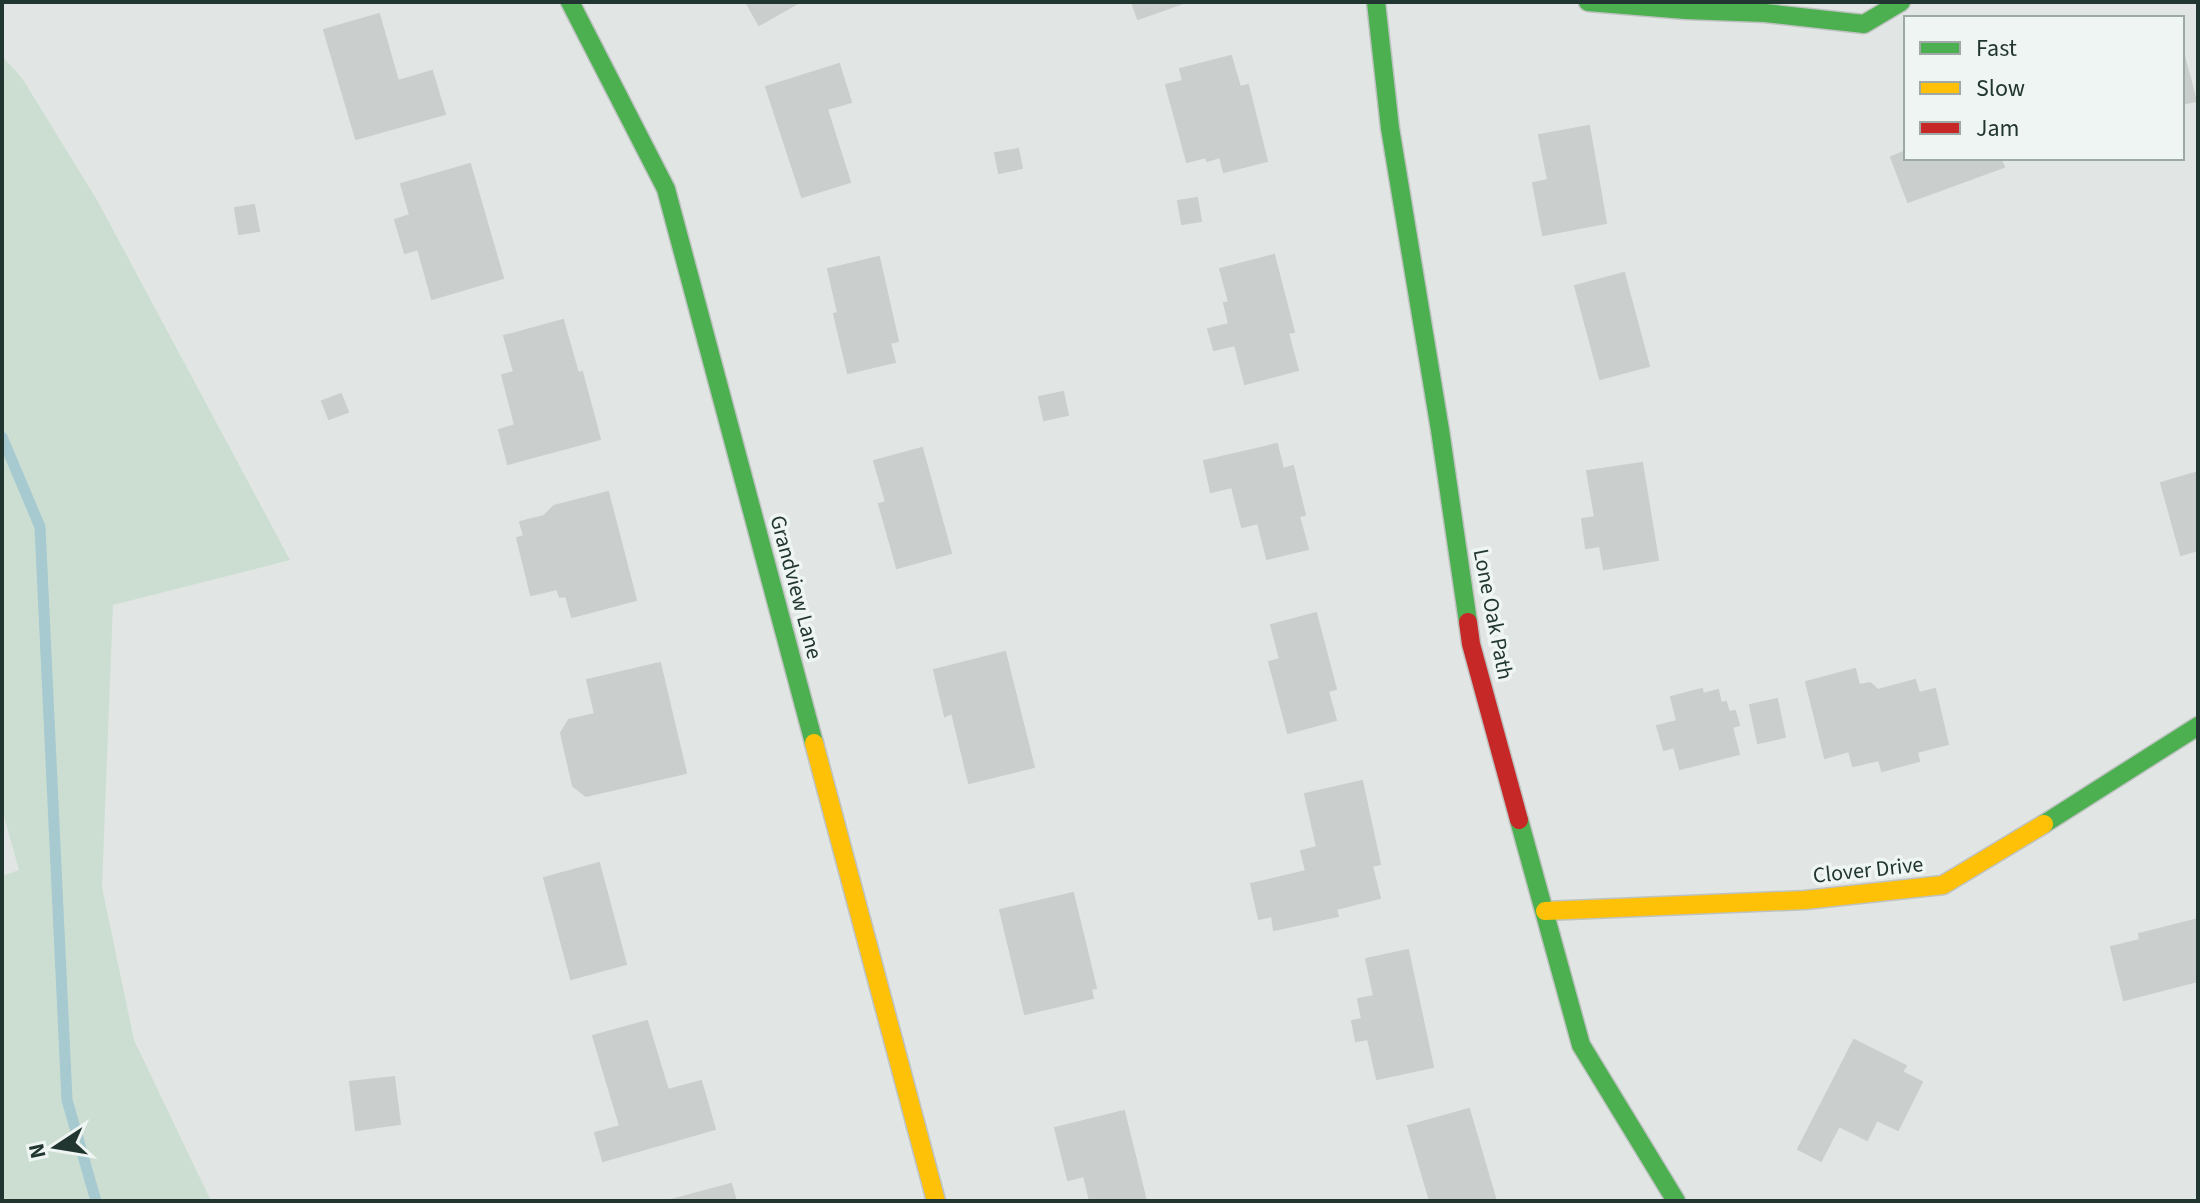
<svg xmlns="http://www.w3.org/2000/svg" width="2200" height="1203" viewBox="0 0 2200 1203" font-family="'Source Sans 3',sans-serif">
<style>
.green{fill:#ccded2}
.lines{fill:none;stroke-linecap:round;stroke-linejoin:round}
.stream{stroke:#a7c9d0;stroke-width:11}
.building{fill:#cacfcd;stroke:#cacfcd;stroke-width:2}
.fast-casing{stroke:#bec3c1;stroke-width:21}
.slow-casing{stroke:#bec3c1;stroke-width:21}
.jam-casing{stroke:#bec3c1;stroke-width:21}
.fast{stroke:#4caf50;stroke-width:18}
.slow{stroke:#ffc107;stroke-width:18}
.jam{stroke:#c62828;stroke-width:18}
.labels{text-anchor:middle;stroke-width:7;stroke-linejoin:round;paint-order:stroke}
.street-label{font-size:22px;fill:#223631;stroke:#eff5f2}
</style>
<rect width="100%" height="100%" fill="#e1e6e4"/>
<polygon class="green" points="2,56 22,78 97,200 290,560 113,605 102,887 134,1040 211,1201 2,1201 2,876 19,870 2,809"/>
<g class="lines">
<polyline class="stream" points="2,437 40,527 67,1100 96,1201"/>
</g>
<g class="building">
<polygon points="746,2 798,2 798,3 759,25"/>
<polygon points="1132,2 1186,2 1138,19"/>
<polygon points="379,14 398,81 432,71 445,114 356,139 324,30"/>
<polygon points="2182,48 2196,101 2182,104"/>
<polygon points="1231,56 1240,87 1248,85 1267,161 1224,172 1220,157 1207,161 1206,157 1187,162 1166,85 1183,81 1180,69"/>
<polygon points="839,64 851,102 827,109 850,182 802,197 766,87"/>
<polygon points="1589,126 1606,223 1543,235 1533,183 1548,180 1539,135"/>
<polygon points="1018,149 1022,168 999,173 995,153"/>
<polygon points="1906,151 1906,158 2000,158 2004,167 1908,202 1891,157"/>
<polygon points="470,164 503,278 432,299 418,249 405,253 395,220 410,215 401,184"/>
<polygon points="1197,198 1201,221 1182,224 1178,201"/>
<polygon points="254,205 259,231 239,234 235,208"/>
<polygon points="1274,255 1294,332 1288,333 1298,370 1245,384 1235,345 1214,350 1208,329 1229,324 1224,303 1229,302 1220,269"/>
<polygon points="879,257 898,341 890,343 895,362 848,373 834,314 838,313 828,269"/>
<polygon points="1624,273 1649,366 1600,379 1575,286"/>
<polygon points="563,320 578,373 582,372 600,439 508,464 499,430 515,425 502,375 514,372 504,336"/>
<polygon points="1063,392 1068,415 1044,420 1039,397"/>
<polygon points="341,394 348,412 329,419 322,401"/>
<polygon points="1277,444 1283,469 1293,466 1305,515 1299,516 1308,549 1267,559 1258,523 1242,527 1232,487 1211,492 1204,461"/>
<polygon points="922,448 951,553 897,568 879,504 886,502 874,461"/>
<polygon points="1642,463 1658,560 1604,569 1600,546 1586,548 1582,519 1595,517 1587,471"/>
<polygon points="2198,472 2198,550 2181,555 2161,483"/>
<polygon points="608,492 636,600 572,617 566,596 560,597 557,589 531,595 517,538 524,536 520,522 544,516 554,506"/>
<polygon points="1316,613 1336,689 1328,691 1336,720 1288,733 1269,662 1280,659 1271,625"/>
<polygon points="1005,652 1034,767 969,783 952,713 945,716 934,670"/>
<polygon points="660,663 686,773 586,796 573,786 561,733 569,720 595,714 587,680"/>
<polygon points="1855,669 1859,685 1870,683 1878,690 1915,680 1919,693 1935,689 1948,744 1917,752 1919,761 1882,771 1879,760 1853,766 1849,751 1825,758 1806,682"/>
<polygon points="1702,689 1703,694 1718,690 1721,703 1726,702 1729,712 1735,711 1739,725 1732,727 1739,754 1680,769 1674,747 1664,750 1657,726 1677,721 1671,697"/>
<polygon points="1777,699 1785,737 1758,743 1750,705"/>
<polygon points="1362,781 1380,864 1372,866 1380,898 1336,909 1338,916 1274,930 1272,916 1259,919 1251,884 1306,871 1301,851 1317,847 1305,794"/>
<polygon points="599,863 626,964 571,979 544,878"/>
<polygon points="1073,893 1096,988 1091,989 1093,998 1025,1014 1000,910"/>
<polygon points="2198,919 2198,981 2124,1000 2111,947 2140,940 2139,934"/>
<polygon points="1408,950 1433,1067 1377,1079 1368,1039 1356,1041 1352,1021 1362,1019 1358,999 1374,996 1366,959"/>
<polygon points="647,1021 668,1090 701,1081 715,1129 603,1161 595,1133 620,1126 593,1036"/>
<polygon points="1854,1040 1906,1066 1902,1072 1922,1082 1898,1130 1877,1120 1867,1140 1839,1126 1821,1161 1798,1149"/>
<polygon points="394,1077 400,1124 356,1130 350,1082"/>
<polygon points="1469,1109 1496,1201 1430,1201 1408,1126"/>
<polygon points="1124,1111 1146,1201 1090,1201 1084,1176 1068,1180 1055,1128"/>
<polygon points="731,1184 736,1201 667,1201"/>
</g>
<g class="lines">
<defs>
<g id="fast">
<polyline points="570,2 666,189 814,743"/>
<polyline points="1376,2 1390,128 1440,430 1468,622"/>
<polyline points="1588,2 1686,10 1765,13 1864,24 1901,2"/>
<polyline points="1519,820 1581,1045 1676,1201"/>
<polyline points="2044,824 2198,726"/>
</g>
<g id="slow">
<polyline points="814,743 936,1201"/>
<polyline points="1545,911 1805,900 1943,885 2044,824"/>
</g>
<polyline id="jam" points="1468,622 1471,644 1519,820"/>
</defs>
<use href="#fast" class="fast-casing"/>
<use href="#slow" class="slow-casing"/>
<use href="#jam" class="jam-casing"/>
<use href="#fast" class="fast"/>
<use href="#slow" class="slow"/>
<use href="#jam" class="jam"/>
</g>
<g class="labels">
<g class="street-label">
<text transform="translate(797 587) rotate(75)" y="8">Grandview Lane</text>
<text transform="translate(1494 614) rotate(79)" y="8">Lone Oak Path</text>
<text transform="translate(1868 869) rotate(-6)" y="8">Clover Drive</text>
</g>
</g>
<rect width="2200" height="1203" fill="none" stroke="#223631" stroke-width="8"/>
<rect x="1904" y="16" width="280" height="144" fill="#eff5f2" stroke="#9da9a5" stroke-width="2"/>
<rect x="1920" y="42" width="40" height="12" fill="#4caf50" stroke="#9da9a5" stroke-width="2"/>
<text x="1976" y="56" font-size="24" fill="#223631">Fast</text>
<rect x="1920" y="82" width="40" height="12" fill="#ffc107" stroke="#9da9a5" stroke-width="2"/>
<text x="1976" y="96" font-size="24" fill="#223631">Slow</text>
<rect x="1920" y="122" width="40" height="12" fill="#c62828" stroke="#9da9a5" stroke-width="2"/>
<text x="1976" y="136" font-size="24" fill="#223631">Jam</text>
<g transform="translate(56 1147) rotate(258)" stroke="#eff5f2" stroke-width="6" paint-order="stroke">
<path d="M0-6L14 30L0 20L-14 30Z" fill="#223631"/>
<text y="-12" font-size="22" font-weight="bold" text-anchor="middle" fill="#223631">N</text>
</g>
</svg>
